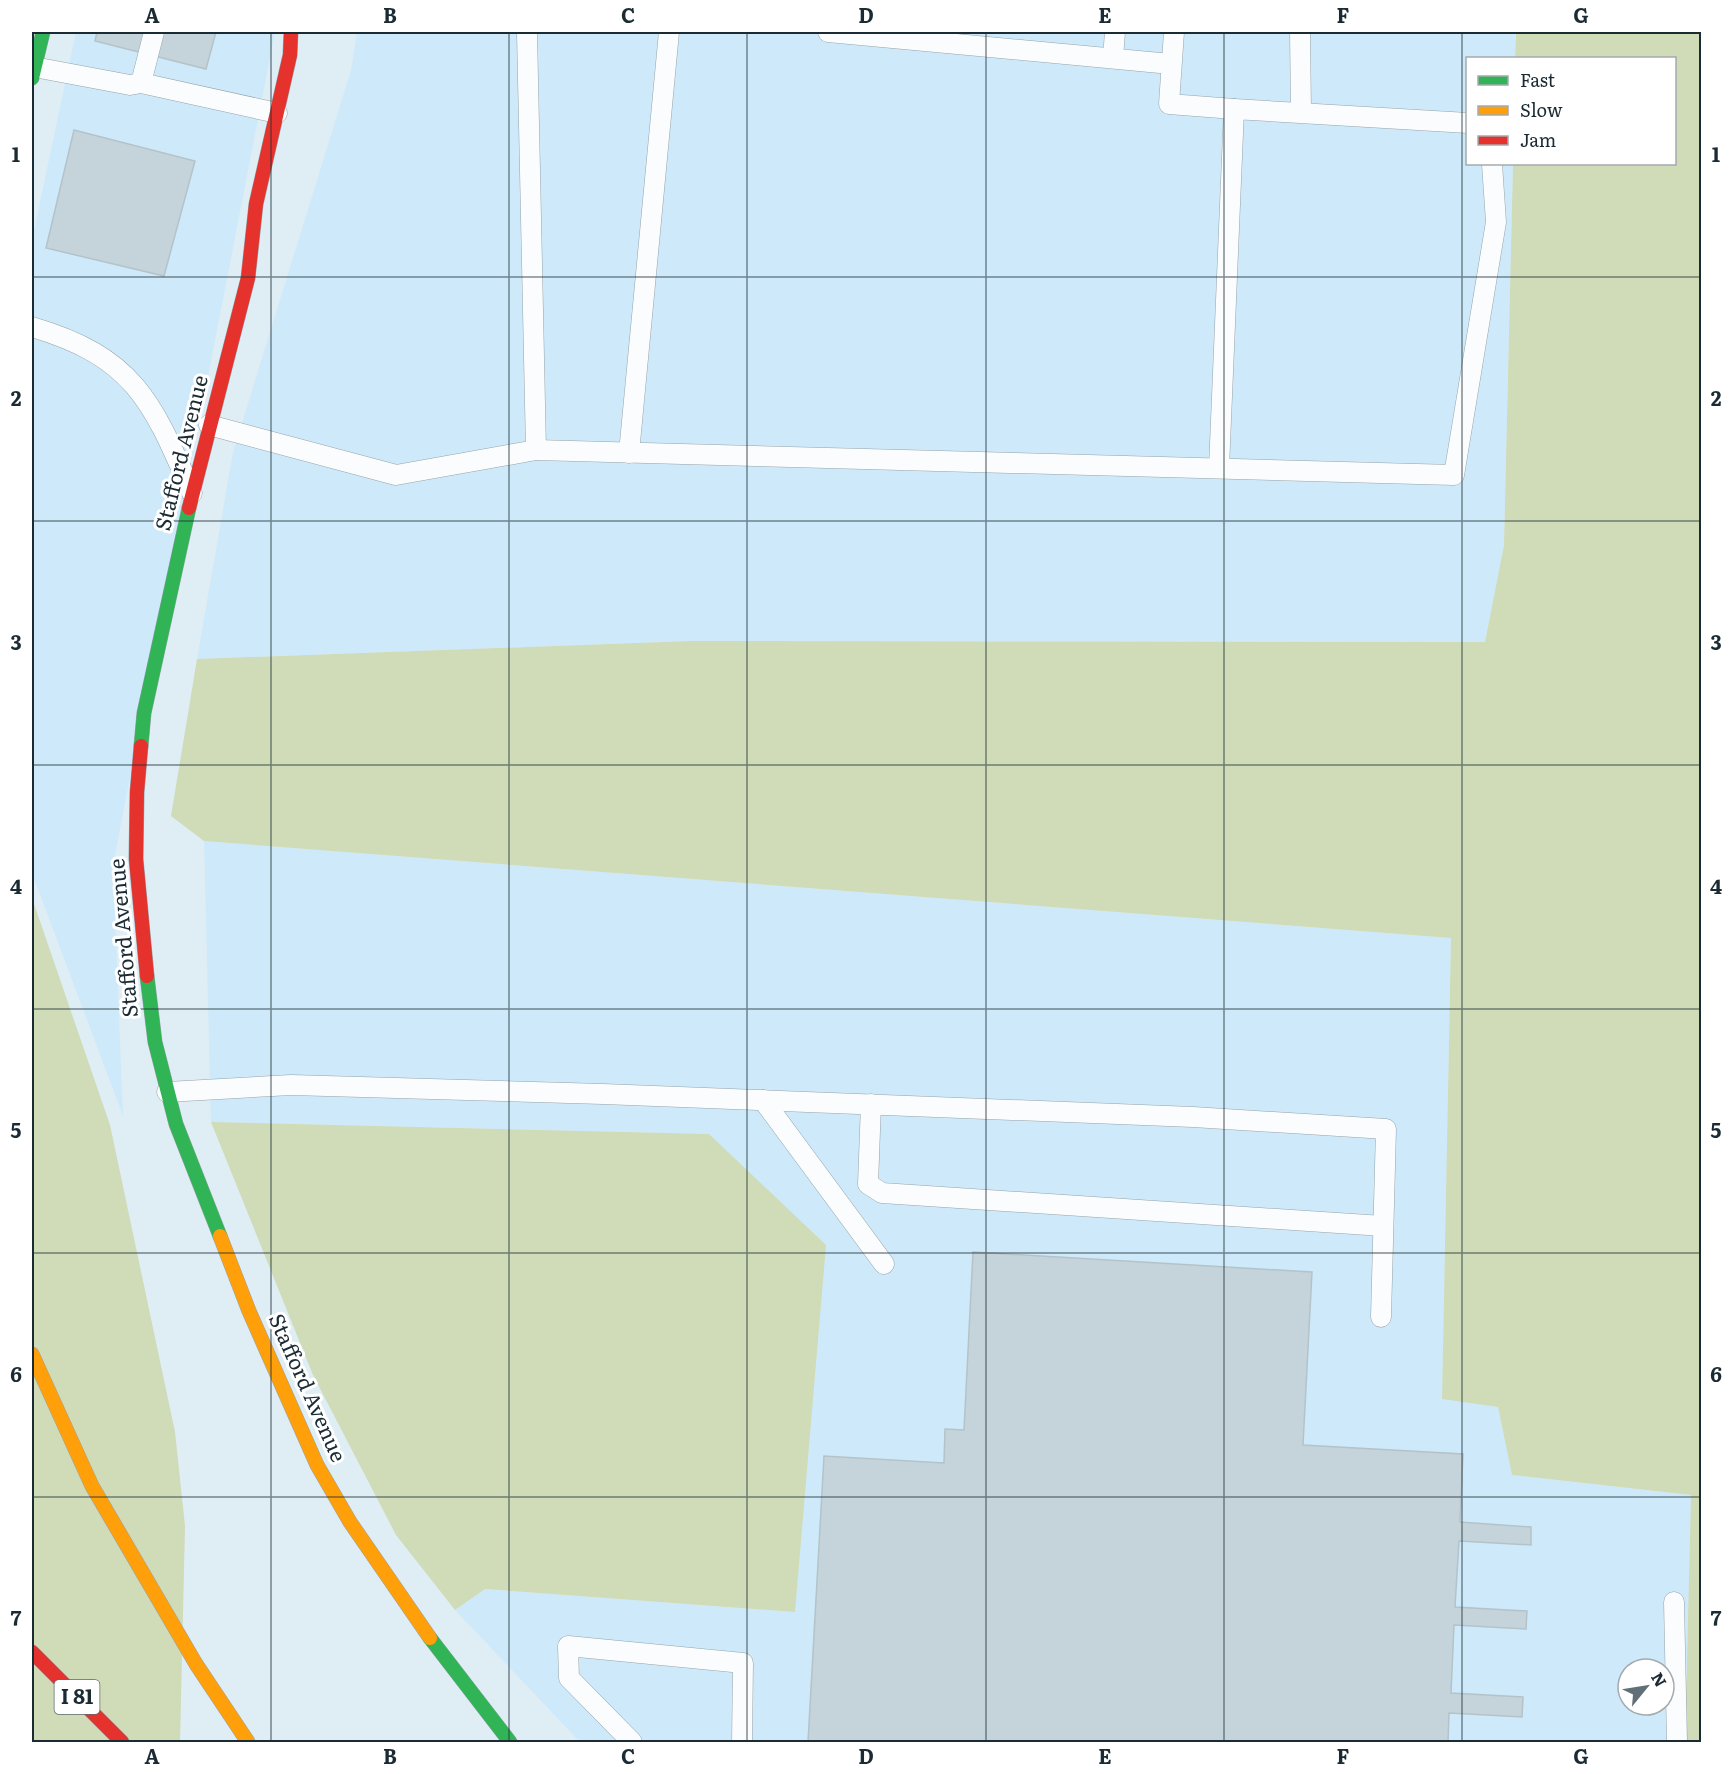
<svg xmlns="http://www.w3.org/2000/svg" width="1733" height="1774" viewBox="0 0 1733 1774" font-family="Literata,serif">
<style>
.built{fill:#ceeafa;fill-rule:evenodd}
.green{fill:#d0dbb8}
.building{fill:#c4d4da;stroke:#b4c3c9;stroke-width:1.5}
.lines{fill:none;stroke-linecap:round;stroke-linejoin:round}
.lane-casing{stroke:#96a3aa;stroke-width:21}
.fast-casing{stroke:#96a3aa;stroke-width:15}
.slow-casing{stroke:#96a3aa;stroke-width:15}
.jam-casing{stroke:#96a3aa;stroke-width:15}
.lane{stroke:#fafcfe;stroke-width:20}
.fast{stroke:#30b455;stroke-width:14}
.slow{stroke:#ff9f0a;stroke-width:14}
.jam{stroke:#e5322d;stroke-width:14}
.grid{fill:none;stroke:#1b2b34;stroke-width:1.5;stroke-opacity:0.55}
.labels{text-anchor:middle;stroke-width:6;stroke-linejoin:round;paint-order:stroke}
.shield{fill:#fff;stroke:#5f6b71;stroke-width:1.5}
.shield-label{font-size:20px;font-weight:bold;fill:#1b2b34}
.street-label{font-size:21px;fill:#1b2b34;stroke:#fff}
.neatline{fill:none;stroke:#1b2b34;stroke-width:2}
.grid-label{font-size:20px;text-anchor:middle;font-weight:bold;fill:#1b2b34}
</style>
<rect width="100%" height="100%" fill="#dfedf5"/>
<g class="built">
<polygon points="76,32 275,32 113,865 123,1116 32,873 32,240"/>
<polygon points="357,32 1515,32 1515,58 1468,58 1468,164 1513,164 1504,545 1485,642 691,641 197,659 233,452 351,70"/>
<path d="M204 841 1451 938 1442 1398 1498 1407 1512 1475 1691 1495 1685 1742H580L455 1610 484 1589 795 1612 709 1134 211 1122ZM1628 1669H1664V1705H1628Z"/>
</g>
<g class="green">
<polygon points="1516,32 1701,32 1701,1742 1685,1742 1691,1495 1512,1475 1498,1407 1442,1399 1451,938 204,841 171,816 197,659 691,641 1485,642 1504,545 1513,164 1674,164 1674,58 1515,58"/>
<polygon points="32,898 110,1125 175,1432 185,1526 180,1742 32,1742"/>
<polygon points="211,1122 709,1134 826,1245 795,1612 485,1589 455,1610 396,1535 313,1375"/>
</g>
<g class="building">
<polygon points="97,32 216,32 206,69 95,41"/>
<polygon points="74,130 195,161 164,276 46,248"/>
<polygon points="973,1252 1312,1272 1303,1445 1463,1454 1460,1522 1531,1527 1531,1545 1459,1541 1455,1607 1527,1611 1526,1629 1454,1625 1451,1693 1523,1697 1522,1717 1449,1713 1448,1742 808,1742 824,1456 944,1463 945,1429 964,1430"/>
</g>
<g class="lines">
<defs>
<g id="lane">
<polyline points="527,32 536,450"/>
<polyline points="828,32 1171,64"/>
<polyline points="1174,32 1169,104 1234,109"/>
<polyline points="1300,32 1301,112"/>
<polyline points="1113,58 1115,32"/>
<polyline points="34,67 130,85 141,83 154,32"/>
<polyline points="141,83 277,113"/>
<path d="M32 327C134 357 152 401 192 493"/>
<polyline points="209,425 396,475 536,450 1454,475 1496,222 1492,164"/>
<polyline points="629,453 669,32"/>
<polyline points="1219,468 1234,109 1468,123"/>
<polyline points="167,1092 291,1085 603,1094 1193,1117 1386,1129 1381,1317"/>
<polyline points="763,1100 884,1264"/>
<polyline points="871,1104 868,1184 882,1193 1383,1226"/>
<polyline points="1674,1602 1677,1742"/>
<polyline points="632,1742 569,1678 568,1646 743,1663 742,1742"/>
</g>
<g id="fast">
<polyline points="32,78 43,32"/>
<polyline points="141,746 144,713 189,508"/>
<polyline points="147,976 155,1042 176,1124 220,1236"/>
<polyline points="430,1638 510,1742"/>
</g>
<g id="slow">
<polyline points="220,1236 249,1311 317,1465 350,1522 430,1638"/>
<polyline points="32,1354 92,1486 196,1664 248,1742"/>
</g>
<g id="jam">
<polyline points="189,508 248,278 256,204 290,55 291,32"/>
<polyline points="141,746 137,792 136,859 147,976"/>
<polyline points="32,1652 122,1742"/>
</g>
</defs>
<use href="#lane" class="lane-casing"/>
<use href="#fast" class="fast-casing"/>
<use href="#slow" class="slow-casing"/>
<use href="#jam" class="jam-casing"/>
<use href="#lane" class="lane"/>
<use href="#fast" class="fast"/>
<use href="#slow" class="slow"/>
<use href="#jam" class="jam"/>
</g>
<path class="grid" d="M271 32V1742M509 32V1742M747 32V1742M986 32V1742M1224 32V1742M1462 32V1742M32 277H1702M32 521H1702M32 765H1702M32 1009H1702M32 1253H1702M32 1497H1702"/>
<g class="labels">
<rect class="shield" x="54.5" y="1680" width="45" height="34" rx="4.5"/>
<g class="shield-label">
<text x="77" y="1704">I 81</text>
</g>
<g class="street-label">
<text transform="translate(182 453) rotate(-76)" y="7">Stafford Avenue</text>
<text transform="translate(124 938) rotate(-95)" y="7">Stafford Avenue</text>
<text transform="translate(307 1388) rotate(66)" y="7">Stafford Avenue</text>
</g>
</g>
<rect width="1733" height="1774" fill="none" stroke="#ffffff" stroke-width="66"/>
<rect x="1466" y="57" width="210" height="108" fill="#ffffff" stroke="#a4aaae" stroke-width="1.5"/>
<rect x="1478" y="76" width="30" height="9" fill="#30b455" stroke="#a4aaae" stroke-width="1.5"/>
<text x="1520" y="87" font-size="18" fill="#1b2b34">Fast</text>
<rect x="1478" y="106" width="30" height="9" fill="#ff9f0a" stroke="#a4aaae" stroke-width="1.5"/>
<text x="1520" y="117" font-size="18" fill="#1b2b34">Slow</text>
<rect x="1478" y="136" width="30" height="9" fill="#e5322d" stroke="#a4aaae" stroke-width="1.5"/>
<text x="1520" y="147" font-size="18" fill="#1b2b34">Jam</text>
<g transform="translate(1646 1687) rotate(60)"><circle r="28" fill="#ffffff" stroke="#a4aaae" stroke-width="1.5"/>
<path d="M0-4.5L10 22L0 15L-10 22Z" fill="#606f78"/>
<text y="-9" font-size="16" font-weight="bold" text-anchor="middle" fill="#1b2b34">N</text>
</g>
<rect x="33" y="33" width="1667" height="1708" class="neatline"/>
<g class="grid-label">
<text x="152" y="23">A</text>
<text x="390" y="23">B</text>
<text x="628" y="23">C</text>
<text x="866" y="23">D</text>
<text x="1105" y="23">E</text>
<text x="1343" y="23">F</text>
<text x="1581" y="23">G</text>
<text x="16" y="162">1</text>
<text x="1716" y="162">1</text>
<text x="16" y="406">2</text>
<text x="1716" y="406">2</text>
<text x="16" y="650">3</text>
<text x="1716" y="650">3</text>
<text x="16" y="894">4</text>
<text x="1716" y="894">4</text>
<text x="16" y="1138">5</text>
<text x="1716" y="1138">5</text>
<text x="16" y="1382">6</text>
<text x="1716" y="1382">6</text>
<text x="16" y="1626">7</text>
<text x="1716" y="1626">7</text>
<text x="152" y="1764">A</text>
<text x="390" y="1764">B</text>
<text x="628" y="1764">C</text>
<text x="866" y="1764">D</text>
<text x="1105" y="1764">E</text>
<text x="1343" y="1764">F</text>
<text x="1581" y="1764">G</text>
</g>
</svg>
